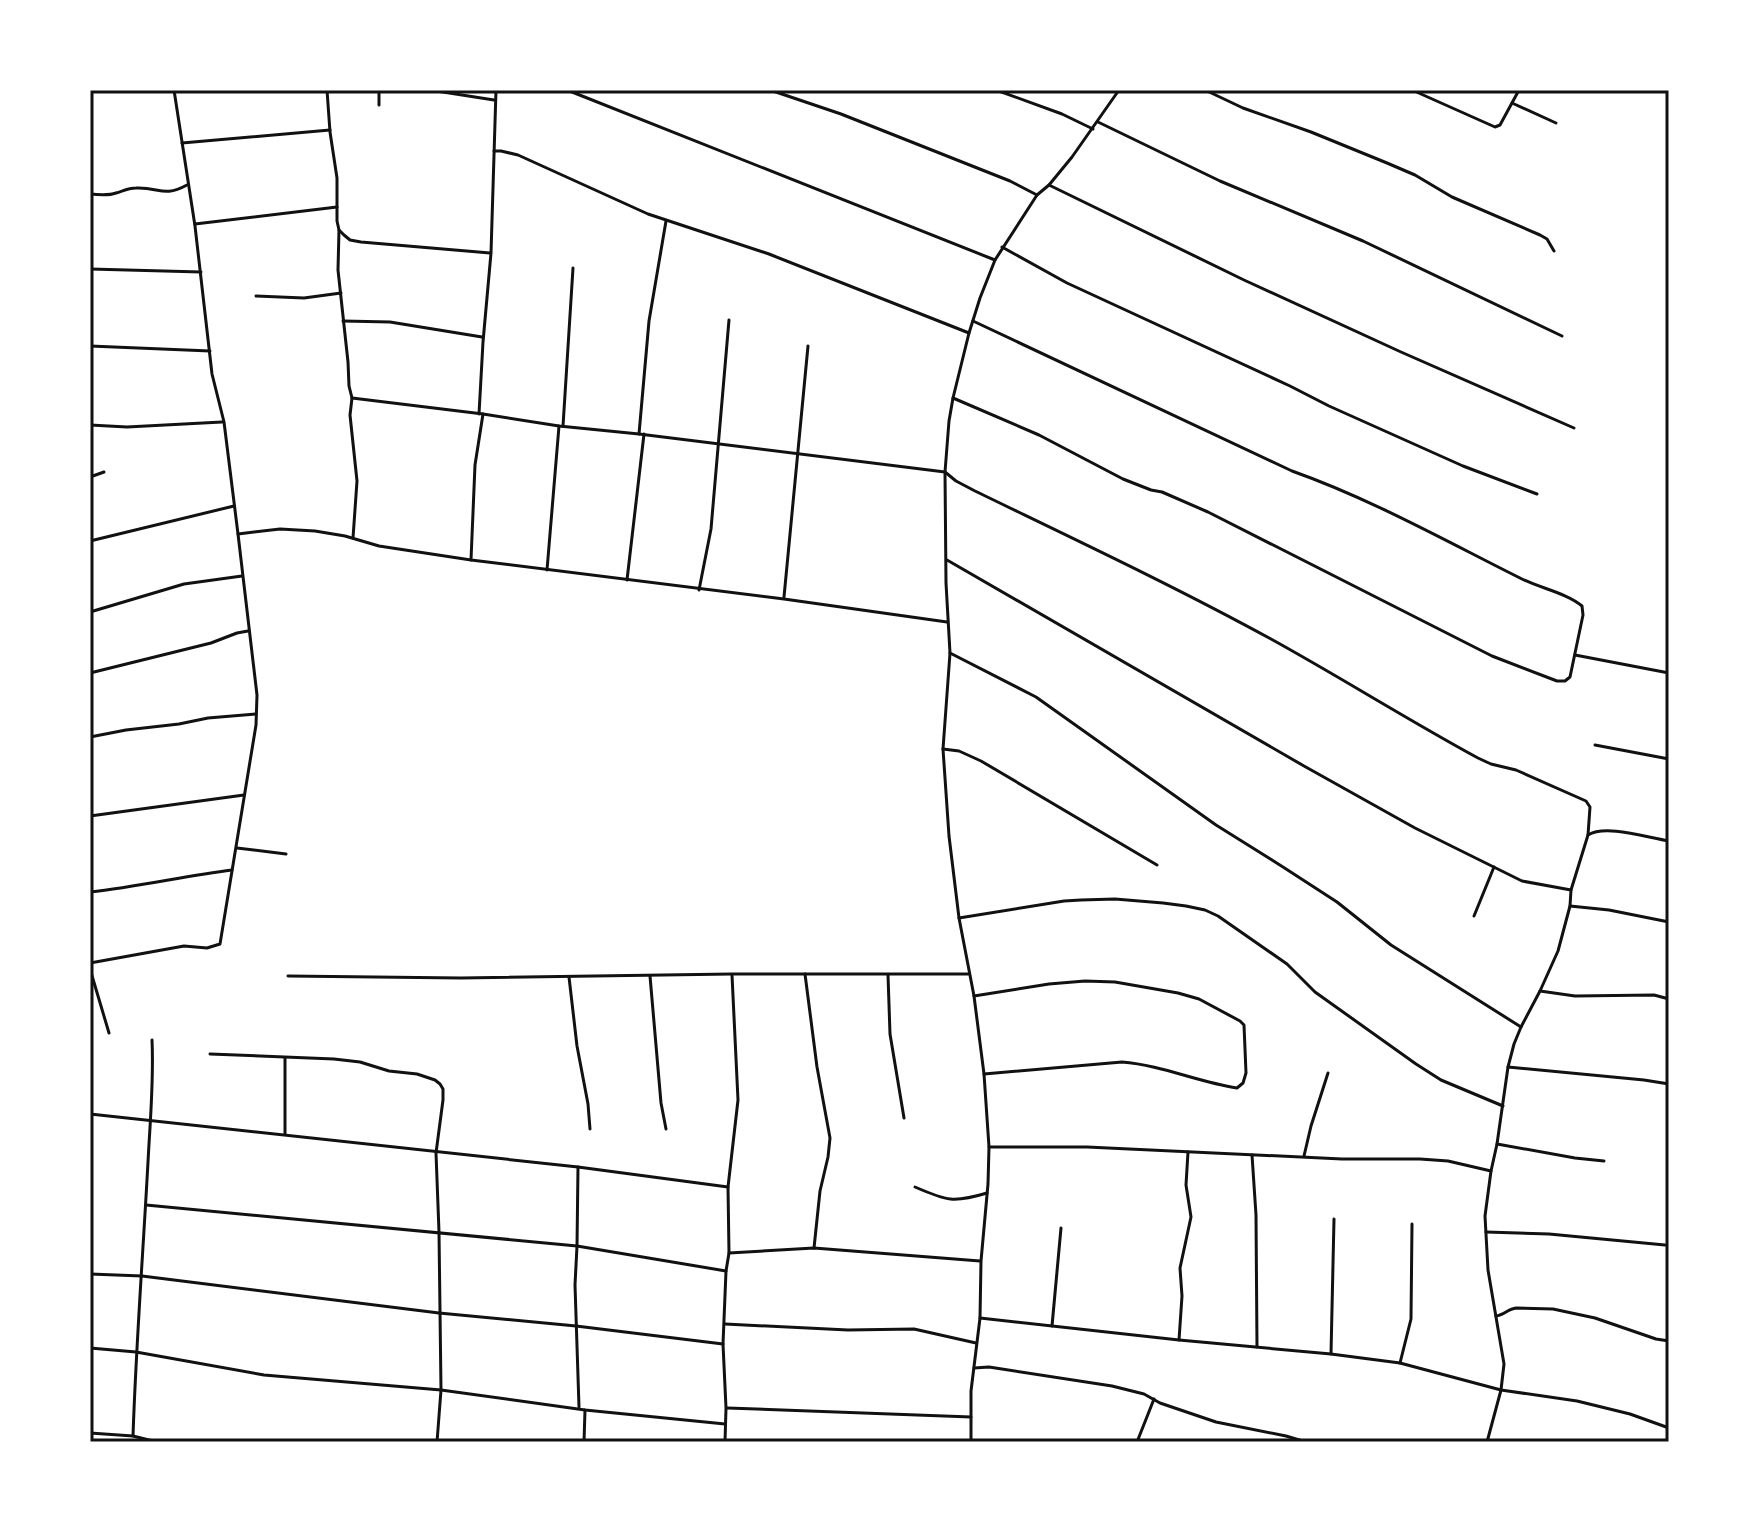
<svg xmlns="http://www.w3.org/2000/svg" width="1759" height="1532" viewBox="0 0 1759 1532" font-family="'Open Sans',sans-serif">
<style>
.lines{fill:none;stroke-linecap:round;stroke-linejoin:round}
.minor{stroke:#111;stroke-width:3}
.neatline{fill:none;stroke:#111;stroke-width:3}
</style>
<rect width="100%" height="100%" fill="#fff"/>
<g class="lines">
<g class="minor">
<polyline points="327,90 330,132 337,178 337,221 339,230 344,235 350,240 361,242 490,253"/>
<polyline points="430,90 494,100"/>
<polyline points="567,90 995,260"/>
<polyline points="770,90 841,114 1010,181 1037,195"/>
<polyline points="996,90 1062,114 1093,129"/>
<polyline points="1205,90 1243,108 1311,132 1387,163 1415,175 1452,197 1540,235 1547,239 1554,251"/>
<polyline points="1412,90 1495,127 1500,125 1519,90"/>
<polyline points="1512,103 1556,123"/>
<polyline points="379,105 379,90"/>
<polyline points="1098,122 1220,181 1363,241 1562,336"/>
<polyline points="182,143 330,130"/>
<polyline points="494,151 501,151 518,155 648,214 769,254 969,333"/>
<polyline points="1049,185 1244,280 1401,352 1574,428"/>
<path d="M90 194C99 195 108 196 116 193 123 191 128 188 136 188 160 187 163 198 187 185"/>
<polyline points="195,224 337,207"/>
<polyline points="339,230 338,270 348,362 349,386 352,398 350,415 357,481 353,538"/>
<polyline points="1002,247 1067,283 1290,386 1329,406 1463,466 1537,494"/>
<polyline points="90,269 201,272"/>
<polyline points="256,296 304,298 341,293"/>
<polyline points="343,321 390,322 482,337"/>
<polyline points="90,346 210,351"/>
<path d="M352 398 483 414 559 426 639 434 945 472 956 481 975 491C1074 539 1174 586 1271 639 1340 677 1408 720 1478 758L1491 764 1516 770 1586 801 1590 807 1588 835"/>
<path d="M953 398 1039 435 1123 479 1151 490 1162 492 1208 512 1492 656 1557 681H1565L1570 677 1583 615 1582 606C1567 593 1539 588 1520 578 1446 541 1371 499 1292 471L973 321"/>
<polyline points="479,414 483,342 491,253 496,90"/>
<polyline points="90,425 127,427 222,422"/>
<polyline points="563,426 573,268"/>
<polyline points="639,434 649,321 666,221"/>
<polyline points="90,477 104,472"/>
<polyline points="238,534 280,529 315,531 345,536 379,546 471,560 784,599 947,622"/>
<polyline points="90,541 234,506"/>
<polyline points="471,560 475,465 483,414"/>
<polyline points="947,560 1304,766 1415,828 1522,881 1571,890"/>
<polyline points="547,570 559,426"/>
<polyline points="627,580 644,434"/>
<polyline points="699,590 711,529 729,320"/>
<polyline points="784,597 808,346"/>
<polyline points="90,612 184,584 242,576"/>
<polyline points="950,653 1036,697 1216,825 1283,867 1337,902 1391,945 1521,1027"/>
<polyline points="1575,655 1669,673"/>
<polyline points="90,673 211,643 237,633 248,631"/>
<polyline points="90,737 126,730 179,724 208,718 256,714"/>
<polyline points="1595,745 1669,759"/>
<polyline points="943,749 959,751 981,761 1157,865"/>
<polyline points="90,816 244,795"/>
<polyline points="237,848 286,854"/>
<path d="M90 892C138 887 184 876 232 870"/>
<polyline points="1570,906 1609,910 1669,922"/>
<polyline points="1474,916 1494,867"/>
<polyline points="959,918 1064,901 1081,900 1115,899 1163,903 1186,906 1205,910 1218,916 1287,964 1315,992 1416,1064 1441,1080 1503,1106"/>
<polyline points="90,963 184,946 207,948 220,944 256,725 257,695 238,534 224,422 212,374 195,226 174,90"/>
<polyline points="90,969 109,1033"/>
<polyline points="805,974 817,1067 830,1138 828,1157 820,1191 814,1248"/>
<polyline points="888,975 890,1034 904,1118"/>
<polyline points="288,976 461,978 732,974 968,974"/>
<polyline points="650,976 661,1103 666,1129"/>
<polyline points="569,977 577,1046 588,1104 590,1129"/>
<polyline points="1540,991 1575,996 1654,995 1669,999"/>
<path d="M974 996 1049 984 1085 981 1115 982 1178 993 1199 999 1240 1021 1244 1025 1246 1073 1243 1083 1237 1088C1198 1082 1161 1065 1122 1062L984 1074"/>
<polyline points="210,1054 334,1059 360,1062 389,1071 417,1074 435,1080 440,1084 443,1089 443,1100 436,1153 439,1232 441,1390 437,1442"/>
<polyline points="285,1058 285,1134"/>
<path d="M1508 1067 1514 1044 1521 1027 1540 991 1558 951 1570 906 1571 890 1588 835C1606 824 1648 838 1669 841"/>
<polyline points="90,1114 578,1167 728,1187"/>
<polyline points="1497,1144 1575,1158 1604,1161"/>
<polyline points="989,1147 1087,1147 1342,1159 1420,1159 1448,1161 1491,1171"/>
<polyline points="1252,1155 1256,1215 1257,1347"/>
<polyline points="1304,1156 1311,1126 1328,1073"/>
<polyline points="578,1167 577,1246 575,1285 579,1407"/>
<path d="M915 1187C947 1201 954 1203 987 1193"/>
<polyline points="146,1205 577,1246 726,1271"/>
<polyline points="1486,1232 1549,1234 1665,1245"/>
<polyline points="729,1253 814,1248 980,1261"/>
<polyline points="90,1274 142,1276 439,1313 576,1326 723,1344"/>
<path d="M1496 1316C1504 1315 1508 1309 1516 1308L1553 1309 1595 1318 1656 1339 1669 1341"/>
<polyline points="980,1318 1179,1340 1331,1354 1400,1363 1501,1390 1577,1401 1630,1414 1669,1428"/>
<polyline points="725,1324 848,1330 914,1329 976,1343"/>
<polyline points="1052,1326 1061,1228"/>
<polyline points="1179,1340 1182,1296 1180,1268 1191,1217 1186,1185 1188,1152"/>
<polyline points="90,1348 136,1352 264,1375 441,1390 585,1410 725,1424"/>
<polyline points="1331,1354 1334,1219"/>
<polyline points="1400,1363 1411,1319 1412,1224"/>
<polyline points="974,1368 989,1367 1112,1386 1144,1394 1160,1403 1216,1422 1286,1436 1306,1442"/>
<polyline points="727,1408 971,1417"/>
<polyline points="90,1433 133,1436 157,1442"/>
<path d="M133 1436C136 1345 143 1254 148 1162 150 1122 154 1081 152 1040"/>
<polyline points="584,1442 585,1410"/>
<polyline points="725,1442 726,1408 723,1344 726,1271 729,1253 728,1187 738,1100 732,975"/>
<polyline points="971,1442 971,1391 980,1318 981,1261 988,1184 989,1147 984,1074 974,996 959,918 949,836 943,749 950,653 946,583 945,472 949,421 953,398 969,333 980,298 995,260 1037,195 1049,185 1072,157 1119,90"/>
<polyline points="1137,1442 1154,1399"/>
<polyline points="1487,1442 1501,1390 1504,1364 1488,1270 1485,1216 1491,1171 1497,1144 1508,1067 1644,1080 1669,1084"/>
</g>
</g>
<rect width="1759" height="1532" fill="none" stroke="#ffffff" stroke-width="184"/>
<rect x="92" y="92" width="1575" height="1348" class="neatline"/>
</svg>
